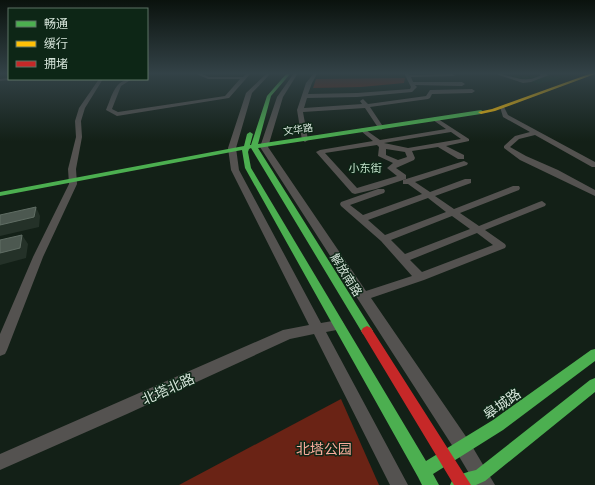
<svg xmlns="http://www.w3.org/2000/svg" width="595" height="485" viewBox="0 0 595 485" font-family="Barlow,'Noto Sans SC',sans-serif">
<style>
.built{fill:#0d2c1a}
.green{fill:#6a2315}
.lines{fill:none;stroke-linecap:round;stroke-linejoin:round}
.street{fill:#545250;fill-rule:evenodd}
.fast{fill:#4caf50;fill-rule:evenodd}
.slow{fill:#ffc107;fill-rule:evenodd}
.jam{fill:#c62828;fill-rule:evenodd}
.shaded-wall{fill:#243128}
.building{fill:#4c5850;stroke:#616e65}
.labels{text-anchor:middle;stroke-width:3;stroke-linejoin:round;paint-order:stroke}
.far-street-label{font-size:10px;fill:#d4e3d8;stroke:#0d2616}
.far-neighbourhood-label{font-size:11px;fill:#c5e3cd;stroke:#0d2616}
.street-label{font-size:12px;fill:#d4e3d8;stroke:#0d2616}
.near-street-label{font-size:14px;fill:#d4e3d8;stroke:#0d2616}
.near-park-label{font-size:14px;fill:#f8ab9b;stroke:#0d2616}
</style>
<rect width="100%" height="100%" fill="#132017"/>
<polygon class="built" points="498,73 582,73 539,84"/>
<g class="green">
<polygon points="405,78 404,83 361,87 313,88 316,79"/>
<polygon points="341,399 379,485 179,485"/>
</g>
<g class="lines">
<g class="street">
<path d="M194 73H200L209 77H243L247 73H251L229 98 117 116 106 110C112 96 115 79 132 79L121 86 112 109 118 112 225 96 240 79H208Z"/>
<polygon points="267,73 271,73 252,93 236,148 239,170 321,323 338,320 342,321 344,325 342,329 326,332 408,485 390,485 314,334 290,339 127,414 0,470 0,454 283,330 309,325 231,170 228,148 246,93"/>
<path d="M294 73H298L283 97 268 147 366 291 412 276 381 241 341 206 340 204 341 202 378 189H384L385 191 384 193 350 205 363 215 422 194 408 184H403V180L464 161 468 163 467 165 415 182 430 192 465 179H471V183L435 196 454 209 513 186H519L520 188 519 190 460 213 479 226 539 202 542 201 546 204 545 206 485 230 505 244 506 246 505 248 424 280 371 298 469 441 495 485H476L457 453 260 147 277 97ZM428 198 446 212 385 235 368 220ZM452 216 470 229 405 254 391 240ZM477 233 493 245 422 272 410 260Z"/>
<polygon points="314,73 333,73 331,74 317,74 312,83 308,94 357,93 410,89 411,87 404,73 408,73 409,75 453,74 455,76 411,77 413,82 462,82 465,84 462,86 415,85 417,87 412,92 357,97 307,98 304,108 362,104 360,101 363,99 368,104 426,96 430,90 472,89 475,91 472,93 432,94 430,98 428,99 370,107 384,128 381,130 379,129 365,108 303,112 308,140 305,142 302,140 297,110 306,83"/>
<path d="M493 73C505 73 517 81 529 79 533 79 537 77 541 75L535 73H543L549 75 531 82 523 83Z"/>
<polygon points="9,78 11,80 0,81 0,79"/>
<polygon points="99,79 103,79 85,108 81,121 82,137 76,169 77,184 43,257 7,350 5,354 0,356 0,334 33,257 69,184 68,169 76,137 75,121 79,108"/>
<polygon points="500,107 504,107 508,115 595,162 595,167 592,167 535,135 519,139 510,147 526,156 558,170 595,190 595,196 520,160 504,148 504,146 515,136 530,132 503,117"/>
<path d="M435 117 469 139V141L446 146 464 155V159H458L438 147 412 151 415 158 414 160 396 168 406 175V179L376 189 355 194 352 193 316 152 320 150 373 141 361 131V129L363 128 380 140 446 129 433 120 432 119ZM451 132 461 139 408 148 384 143ZM377 145 379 147 378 156 393 163 387 168 397 176 357 188 325 153ZM386 149 405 152 407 157 398 160 386 155Z"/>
</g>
<g class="fast">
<polygon points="287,73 291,73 271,96 258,144 481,110 484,112 481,114 258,148 371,328 373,331 371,334 367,336 363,334 251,148 249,149 248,152 251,168 426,461 493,420 591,350 595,349 595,361 503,430 433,474 439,485 422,485 418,477 245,168 242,150 0,196 0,192 244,146 247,134 250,132 253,134 250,145 251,145 267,96"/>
<path d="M595 378V392L485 481 476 485H450C454 474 465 473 476 470L590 380Z"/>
</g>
<polygon class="slow" points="592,73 595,73 595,74 495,111 481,114 478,112 492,109"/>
<polygon class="jam" points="367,326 371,328 471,485 454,485 363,334 361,331 363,328"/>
</g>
<g class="shaded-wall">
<polygon points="36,207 40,216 39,227 0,236 0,225"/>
<polygon points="22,235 28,244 26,258 0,265 0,253"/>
</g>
<g class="building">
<polygon points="36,207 34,217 0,225 0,215"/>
<polygon points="22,235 20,248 0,253 0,240"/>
</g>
<linearGradient id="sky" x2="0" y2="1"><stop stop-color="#0a120d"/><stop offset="0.52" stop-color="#334247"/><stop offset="1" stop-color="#334247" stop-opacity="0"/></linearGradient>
<rect width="595" height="141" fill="url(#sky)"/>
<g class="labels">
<g class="far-street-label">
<text transform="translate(298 129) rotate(-8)" y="4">文华路</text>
</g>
<g class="far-neighbourhood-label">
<text x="365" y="172">小东街</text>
</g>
<g class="street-label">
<text transform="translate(346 275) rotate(58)" y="4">解放南路</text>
</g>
<g class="near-street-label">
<text transform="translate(168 389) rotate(-24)" y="5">北塔北路</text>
<text transform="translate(502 404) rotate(-35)" y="5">皋城路</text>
</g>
<g class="near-park-label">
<text x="324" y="454">北塔公园</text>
</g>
</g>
<rect x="8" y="8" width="140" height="72" fill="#0d2616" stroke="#5d7264"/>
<rect x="16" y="21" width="20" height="6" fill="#4caf50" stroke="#5d7264"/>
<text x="44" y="28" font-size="12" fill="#d4e3d8">畅通</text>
<rect x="16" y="41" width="20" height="6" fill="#ffc107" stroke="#5d7264"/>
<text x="44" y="48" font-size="12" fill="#d4e3d8">缓行</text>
<rect x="16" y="61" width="20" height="6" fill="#c62828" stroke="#5d7264"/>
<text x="44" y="68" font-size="12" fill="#d4e3d8">拥堵</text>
</svg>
